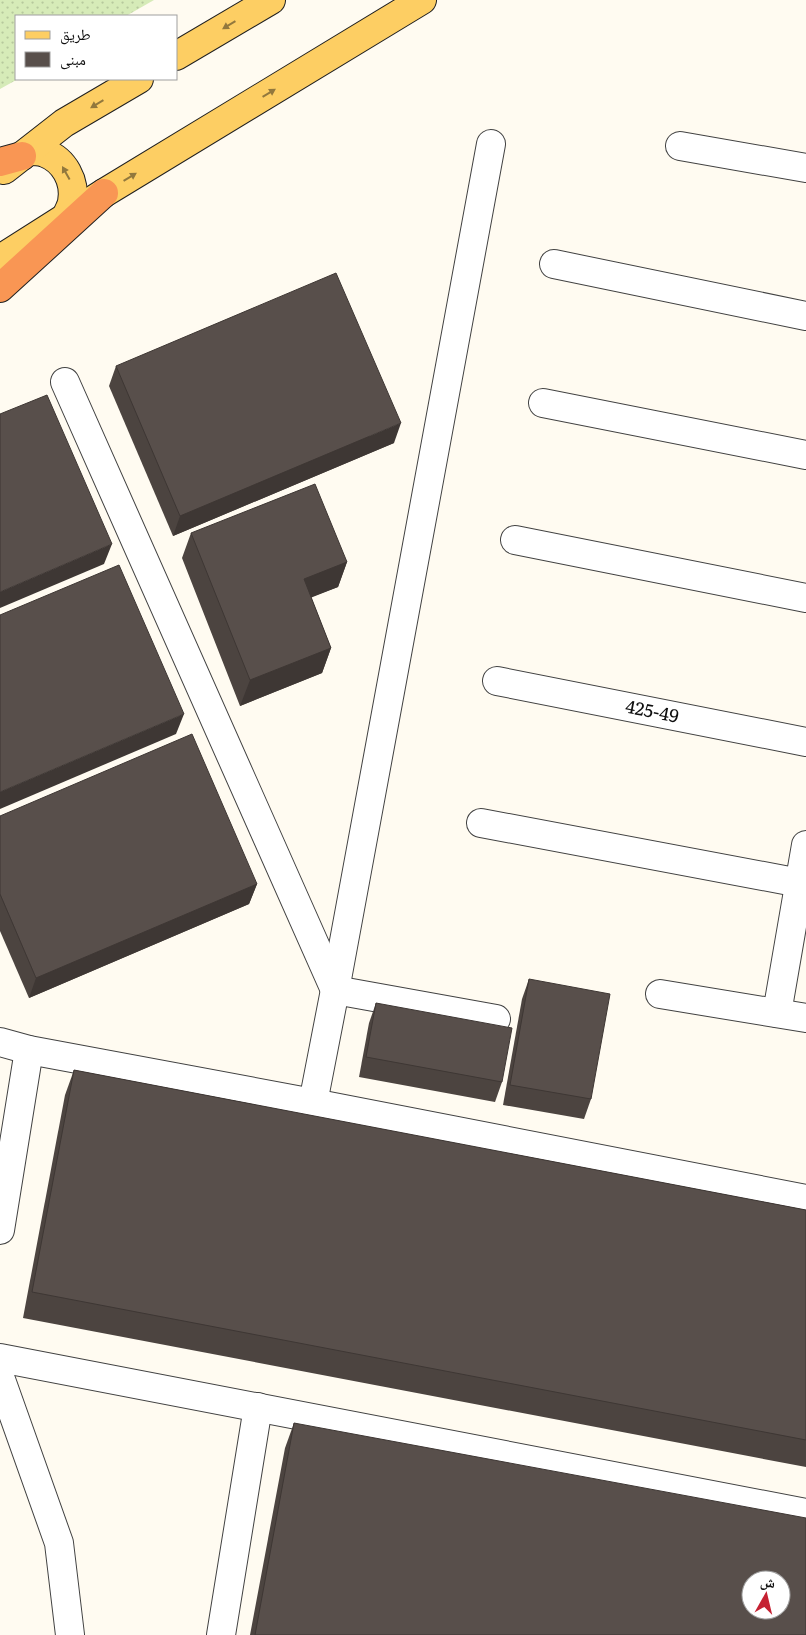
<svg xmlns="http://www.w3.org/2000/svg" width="806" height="1635" viewBox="0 0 806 1635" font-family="Literata,'Noto Naskh Arabic',serif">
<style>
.grass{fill:url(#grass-dots)}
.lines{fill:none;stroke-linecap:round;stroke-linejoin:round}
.minor-casing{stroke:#424242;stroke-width:30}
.major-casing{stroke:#202020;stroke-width:30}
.highway-casing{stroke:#202020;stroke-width:30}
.minor{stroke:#fff;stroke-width:28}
.major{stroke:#fdce63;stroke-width:28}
.highway{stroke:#f99654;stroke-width:28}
.wall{fill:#4c4440}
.shaded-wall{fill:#3e3734}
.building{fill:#584f4b;stroke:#3e3734;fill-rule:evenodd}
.oneway{fill:#92783d}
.labels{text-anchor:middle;stroke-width:5;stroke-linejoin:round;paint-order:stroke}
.street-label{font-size:18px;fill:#0f0f0f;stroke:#fff}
</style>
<defs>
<pattern id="grass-dots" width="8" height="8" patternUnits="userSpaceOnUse" patternTransform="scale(1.25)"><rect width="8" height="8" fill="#d6ebb8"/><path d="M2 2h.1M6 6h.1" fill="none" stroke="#b6c89d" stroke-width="1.8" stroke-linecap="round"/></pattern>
</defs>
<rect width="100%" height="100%" fill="#fffbf1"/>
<polygon class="grass" points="0,0 154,0 126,16 16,16 16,79 18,79 0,89"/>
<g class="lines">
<defs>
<g id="minor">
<polyline points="680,146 806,168"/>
<polyline points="554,264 806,316"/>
<polyline points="65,382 335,990 496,1019"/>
<polyline points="543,403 806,455"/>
<polyline points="515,540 806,598"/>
<path id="s1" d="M497 681 806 742"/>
<polyline points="481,823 800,883"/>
<polyline points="660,994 806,1018"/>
<polyline points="777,1013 806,845"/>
<polyline points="0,1042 29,1050 313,1103 806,1199"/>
<polyline points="313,1103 335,990 491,144"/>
<polyline points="0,1230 29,1050"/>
<polyline points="0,1358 806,1513"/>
<polyline points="0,1377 59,1543 70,1635"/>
<polyline points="221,1635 258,1407"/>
</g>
<g id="major">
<polyline points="176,56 271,0"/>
<path d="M29 151C34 151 40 151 45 153 64 160 76 181 72 202 71 207 68 212 66 217"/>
<polyline points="4,170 64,123 139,79"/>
<polyline points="0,259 104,193 422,0"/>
</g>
<g id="highway">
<polyline points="0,162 22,156"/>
<polyline points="0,288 104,193"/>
</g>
</defs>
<use href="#minor" class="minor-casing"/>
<use href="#major" class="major-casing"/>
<use href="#highway" class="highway-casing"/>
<use href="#minor" class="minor"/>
<use href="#major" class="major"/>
<use href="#highway" class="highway"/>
</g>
<g class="wall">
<polygon points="116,366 394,443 173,536 109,386"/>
<polygon points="191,533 347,562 338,587 311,597 331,648 322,673 240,706 182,558"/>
<polygon points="0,816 257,884 249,904 29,998 0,931"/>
<polygon points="529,979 591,1099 584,1119 503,1105 522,999"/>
<polygon points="376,1003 502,1082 495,1102 359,1077 369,1023"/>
<polygon points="74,1070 806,1210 806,1467 23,1318 65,1095"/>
<polygon points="294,1423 806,1635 250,1635 285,1448"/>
</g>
<g class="shaded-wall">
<polygon points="401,423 394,443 173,536 180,516"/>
<polygon points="112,544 104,564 0,608 0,592"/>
<polygon points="347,562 338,587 295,604 304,579"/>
<polygon points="331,648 322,673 240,706 250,680"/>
<polygon points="184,714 176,734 0,809 0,792"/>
<polygon points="257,884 249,904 29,998 36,978"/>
</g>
<g class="building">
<polygon points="336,273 401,423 180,516 116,366"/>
<polygon points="47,395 112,544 0,592 0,414"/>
<polygon points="315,484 347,562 304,579 331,648 250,680 191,533"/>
<polygon points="119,565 184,714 0,792 0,615"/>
<polygon points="192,734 257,884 36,978 0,894 0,816"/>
<polygon points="529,979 610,994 591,1099 510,1085"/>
<polygon points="376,1003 512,1028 502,1082 366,1057"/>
<polygon points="74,1070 806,1210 806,1440 32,1292"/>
<path d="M294 1423 806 1518V1635H255ZM751 1580H781V1610H751Z"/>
</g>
<defs><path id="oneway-solid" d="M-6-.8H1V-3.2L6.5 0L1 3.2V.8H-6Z" transform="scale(1.25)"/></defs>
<g class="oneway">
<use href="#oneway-solid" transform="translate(229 25) rotate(149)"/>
<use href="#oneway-solid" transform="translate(269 93) rotate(-31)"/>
<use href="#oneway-solid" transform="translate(97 104) rotate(149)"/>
<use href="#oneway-solid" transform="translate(66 173) rotate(-119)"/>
<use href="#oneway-solid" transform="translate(130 177) rotate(-31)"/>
</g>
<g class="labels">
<g class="street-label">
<text dy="6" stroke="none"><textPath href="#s1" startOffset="158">425-49</textPath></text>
</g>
</g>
<rect x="15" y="15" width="162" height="65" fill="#ffffff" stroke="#9f9f9f"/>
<rect x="25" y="31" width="25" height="8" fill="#fdce63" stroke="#9f9f9f"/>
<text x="60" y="40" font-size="15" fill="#0f0f0f">طريق</text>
<rect x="25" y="52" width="25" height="15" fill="#584f4b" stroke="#9f9f9f"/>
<text x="60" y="65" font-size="15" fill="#0f0f0f">مبنى</text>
<g transform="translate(766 1595) rotate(8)"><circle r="24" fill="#ffffff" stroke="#9f9f9f"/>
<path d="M0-4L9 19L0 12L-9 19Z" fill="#c52132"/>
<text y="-8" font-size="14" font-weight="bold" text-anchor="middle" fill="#0f0f0f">ش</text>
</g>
</svg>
